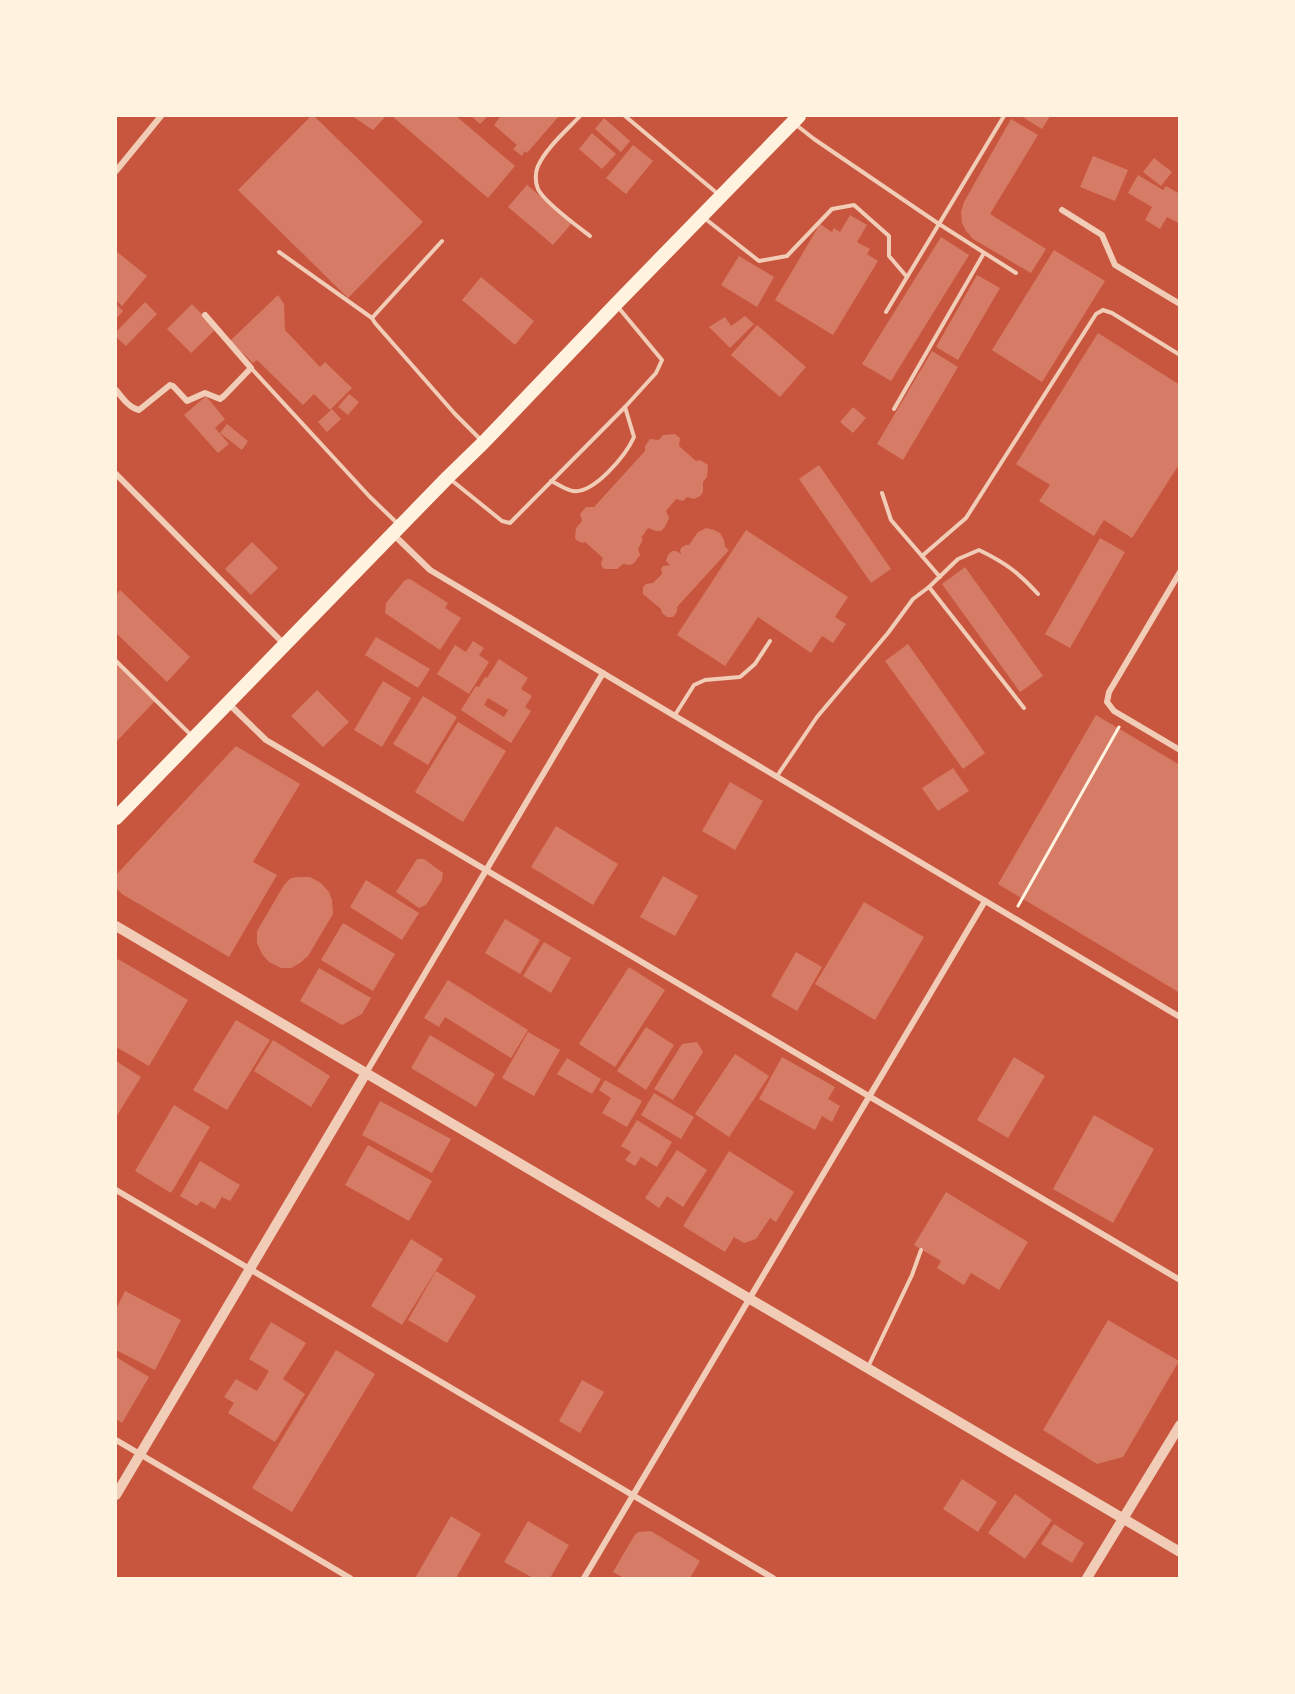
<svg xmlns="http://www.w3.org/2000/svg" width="1295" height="1694" viewBox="0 0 1295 1694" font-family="'Roboto Serif',serif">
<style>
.building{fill:#d67c66;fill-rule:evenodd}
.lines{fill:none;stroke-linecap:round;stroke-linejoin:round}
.path{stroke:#fff3e0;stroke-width:3}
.service{stroke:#f1ccb7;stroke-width:4}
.minor{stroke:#f1ccb7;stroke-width:6}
.tertiary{stroke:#f1ccb7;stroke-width:10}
.primary{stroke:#fff3e0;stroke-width:14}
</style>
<rect width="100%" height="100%" fill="#c8553d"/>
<g class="building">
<polygon points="311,116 314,116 423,222 348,298 238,190"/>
<polygon points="352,116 386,116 373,130"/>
<polygon points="392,116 456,116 515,166 488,198"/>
<polygon points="471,116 488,116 480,124"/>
<polygon points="501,116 559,116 527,153 525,151 522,156 513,149 517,145 494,125"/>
<polygon points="1021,116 1050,116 1042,129"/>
<polygon points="604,118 630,141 621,152 595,129"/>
<polygon points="1011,119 1038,135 990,214 1046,249 1031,273 973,239 966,231 962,223 961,212 964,202"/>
<polygon points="592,133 616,154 602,169 579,149"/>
<polygon points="633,145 653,161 626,194 606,178"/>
<polygon points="1093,156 1128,170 1115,201 1080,187"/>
<polygon points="1154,158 1172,172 1161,186 1143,172"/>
<polygon points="1138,175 1163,190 1166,186 1180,194 1180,224 1167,217 1160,229 1145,220 1152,207 1128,193"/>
<polygon points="527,185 572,223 553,245 508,207"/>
<polygon points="850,215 867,225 857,242 870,249 867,254 878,261 833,335 775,300 820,224 832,232 834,228 840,232"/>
<polygon points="941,237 969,255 891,381 862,364"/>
<polygon points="1054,250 1105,281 1042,382 992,350"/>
<polygon points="116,251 147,276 122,306 116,300"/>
<polygon points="739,256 774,277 757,307 721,285"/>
<polygon points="977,275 1000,288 958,360 936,347"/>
<polygon points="481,277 534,321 515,345 462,300"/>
<polygon points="278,295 284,304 285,330 320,367 325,362 352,388 330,410 314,394 303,405 257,360 253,363 230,341"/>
<polygon points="145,302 157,314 126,346 116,337 116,332"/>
<polygon points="116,304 123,311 116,319"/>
<polygon points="192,304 216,329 191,353 167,329"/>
<polygon points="745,316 754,324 730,348 709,327 725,317 731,326"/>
<polygon points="757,325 806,367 780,397 731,355"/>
<polygon points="1098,333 1180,385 1180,463 1132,538 1104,520 1094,536 1039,501 1050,485 1016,464"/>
<polygon points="932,351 958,367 903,460 877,444"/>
<polygon points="349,394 359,402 348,415 338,407"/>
<polygon points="206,396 225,419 215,428 229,444 218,453 184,415"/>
<polygon points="853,407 866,418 853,433 840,422"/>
<polygon points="332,409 341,419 327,432 318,422"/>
<polygon points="227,424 248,441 242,450 220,433"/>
<polygon points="675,434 680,438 679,446 696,461 700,460 708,465 707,477 703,482 703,492 700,496 694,499 687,497 683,501 676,499 666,511 669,518 665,527 661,531 656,531 648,528 641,538 643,539 638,549 640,555 634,563 630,565 623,564 617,569 605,569 602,567 601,563 603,558 585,542 582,543 576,540 575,537 576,528 582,521 580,514 586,507 594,507 645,451 645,446 650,439 659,440 663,435"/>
<polygon points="819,465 891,569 871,583 799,479"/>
<polygon points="706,528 714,530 720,533 724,540 725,547 729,550 677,607 677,612 673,617 667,617 662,613 661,609 643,594 643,587 646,584 653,583 662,574 661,569 663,566 670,565 666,561 668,555 672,551 676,551 681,554 680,550 682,547 686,545 689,545 698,532"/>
<polygon points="746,530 848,597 835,617 846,624 833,643 822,636 811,653 758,617 725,666 677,635"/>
<polygon points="1100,538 1125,552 1070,648 1045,634"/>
<polygon points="252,542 278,568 251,595 225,569"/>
<polygon points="965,567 1043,676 1020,692 942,584"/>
<polygon points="410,579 448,603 445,608 461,618 440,650 385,613 386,603 405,580"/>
<polygon points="120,590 190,657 167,682 116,633 116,595"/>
<polygon points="376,637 430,669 418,688 365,655"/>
<polygon points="473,641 484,648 479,655 489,662 469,694 437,674 455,645 466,652"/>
<polygon points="908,644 985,753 963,769 885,661"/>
<path d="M499 659 528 678 521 689 532 696 525 707 531 711 511 743 461 710 476 686 479 687 485 677 487 678ZM488 698 508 710 504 717 484 705Z"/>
<polygon points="116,662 155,701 116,742"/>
<polygon points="383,681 411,698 382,747 354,730"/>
<polygon points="317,690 349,722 323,747 291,716"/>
<polygon points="423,696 457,717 428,765 393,744"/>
<polygon points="1096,715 1180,765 1180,993 998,884"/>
<polygon points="458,722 506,751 463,822 415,792"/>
<polygon points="236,746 300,784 253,862 277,875 229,957 122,894 116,888 116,875"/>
<polygon points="953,768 969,791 938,811 922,788"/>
<polygon points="730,782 763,801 735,850 702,831"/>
<polygon points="556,826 618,864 593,905 531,867"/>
<polygon points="417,859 424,859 443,873 442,880 426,905 419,908 396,892"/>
<polygon points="663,876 698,896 675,936 640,917"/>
<polygon points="299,877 310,877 321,883 329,892 332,900 333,914 308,956 300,963 291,968 281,968 269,962 262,954 257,943 257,931 284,885 291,878"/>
<polygon points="366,880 419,913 402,940 350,907"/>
<polygon points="864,902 924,937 875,1020 815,984"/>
<polygon points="505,919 540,940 520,974 485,953"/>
<polygon points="343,923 395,954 373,991 321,960"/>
<polygon points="544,942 571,958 551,993 523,976"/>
<polygon points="796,952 822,967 797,1011 771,996"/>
<polygon points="118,959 188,1000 149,1066 116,1047 116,964"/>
<polygon points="629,967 665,990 615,1067 579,1044"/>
<polygon points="319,968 371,998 362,1014 342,1025 300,1001"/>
<polygon points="448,980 528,1030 511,1058 445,1017 439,1027 424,1018"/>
<polygon points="236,1020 270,1040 227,1110 193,1090"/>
<polygon points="646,1027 674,1045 646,1090 617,1071"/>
<polygon points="528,1032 560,1050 534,1096 502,1078"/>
<polygon points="430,1035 495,1074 476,1107 411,1068"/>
<polygon points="273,1040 330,1076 311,1107 254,1071"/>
<polygon points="697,1042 703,1052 673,1100 654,1089 682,1044"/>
<polygon points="735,1054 769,1076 729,1137 695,1114"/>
<polygon points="782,1057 835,1087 828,1099 840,1106 832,1122 822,1116 815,1130 759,1099"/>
<polygon points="1014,1057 1045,1076 1008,1138 977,1120"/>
<polygon points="567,1058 601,1079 592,1094 557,1074"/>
<polygon points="116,1061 141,1077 116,1117"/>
<polygon points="605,1080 642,1101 627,1127 602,1113 611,1098 599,1090"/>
<polygon points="654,1093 694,1117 681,1139 641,1115"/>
<polygon points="380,1101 451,1139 432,1173 362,1135"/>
<polygon points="174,1105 210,1127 171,1193 135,1171"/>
<polygon points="1094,1115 1154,1149 1113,1223 1053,1189"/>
<polygon points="637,1120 672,1142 657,1167 641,1157 635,1166 625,1160 631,1152 621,1146"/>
<polygon points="368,1145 432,1181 409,1221 345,1185"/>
<polygon points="677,1150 707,1170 683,1207 667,1196 659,1208 645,1198"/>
<polygon points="729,1151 794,1192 776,1222 770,1218 756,1239 744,1243 734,1237 725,1252 683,1226"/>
<polygon points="200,1161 240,1185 230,1201 222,1197 215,1209 201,1201 197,1206 180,1196"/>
<polygon points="946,1192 1028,1242 999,1290 971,1273 964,1285 937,1268 941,1261 914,1245"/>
<polygon points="411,1239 443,1259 402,1325 371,1306"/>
<polygon points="436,1271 476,1296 447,1343 408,1320"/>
<polygon points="125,1291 181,1320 155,1370 116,1350 116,1309"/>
<polygon points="1108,1320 1179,1361 1123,1457 1097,1464 1043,1430"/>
<polygon points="271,1322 306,1343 283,1379 305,1394 275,1442 228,1413 234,1403 224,1397 236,1379 257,1391 269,1371 249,1359"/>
<polygon points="336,1350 375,1374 292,1512 252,1488"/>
<polygon points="116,1357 149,1377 122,1423 116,1419"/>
<polygon points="582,1380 604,1392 580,1433 559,1421"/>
<polygon points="962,1479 997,1502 978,1532 943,1509"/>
<polygon points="1015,1494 1052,1520 1025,1559 988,1533"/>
<polygon points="451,1516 481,1534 456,1578 415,1578"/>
<polygon points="528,1521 569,1545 550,1578 533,1578 504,1562"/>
<polygon points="1054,1524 1084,1543 1072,1563 1041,1544"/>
<polygon points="651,1531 700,1561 690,1578 624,1578 613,1572 634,1536 638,1532"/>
</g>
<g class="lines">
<polyline class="path" points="1018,906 1119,727"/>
<g class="service">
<path d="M580 116C567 130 546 148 538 166 535 172 535 182 538 189 544 202 577 226 590 236"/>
<polyline points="625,116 718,194"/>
<polyline points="795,124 814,139 939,224 1016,273"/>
<polyline points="703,217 759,261 787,256 832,209 854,205 889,236 889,256 907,277"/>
<polyline points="442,241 372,318 375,323 455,414 481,440"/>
<polyline points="279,252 372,318"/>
<polyline points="886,312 1004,116"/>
<polyline points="251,368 370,497 397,523"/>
<polyline points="894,409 984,253"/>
<polyline points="450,479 502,521 510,523 625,407 656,373 662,360 618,307"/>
<path d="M551 481C558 484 566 490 573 491 594 494 626 455 634 437L625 407"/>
<polyline points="882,493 891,520 940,577"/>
<polyline points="922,556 966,518 1096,314 1103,310 1112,313 1180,355"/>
<polyline points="929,587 1024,708"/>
<polyline points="116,661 191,735"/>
<polyline points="675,715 694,685 705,680 740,677 755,664 770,641"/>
<path d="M777 776 817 717 888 633 913 599 929 587 958 559 979 550C1006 563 1019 573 1038 594"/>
<polyline points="868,1367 912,1275 921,1250"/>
</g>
<g class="minor">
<polyline points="116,171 161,116"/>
<polyline points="1062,210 1102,235 1115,265 1180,304"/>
<path d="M116 390C122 397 129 408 139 410L170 385 173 386 187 401 205 393 220 399 224 396 251 368 205 315"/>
<polyline points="116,474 284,644"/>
<polyline points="394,535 430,570 1180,1017"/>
<polyline points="1180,572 1109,692 1107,702 1114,711 1180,750"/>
<polyline points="228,703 266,740 1180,1280"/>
<polyline points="366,1073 603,673"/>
<polyline points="116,1190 773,1578"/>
<polyline points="116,1440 350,1578"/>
<polyline points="584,1578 985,901"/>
</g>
<g class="tertiary">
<polyline points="116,926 1180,1552"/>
<polyline points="116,1495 366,1073"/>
<polyline points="1087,1578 1180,1425"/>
</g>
<polyline class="primary" points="116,818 448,477 483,443 616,304 799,116"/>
</g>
<rect width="1295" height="1694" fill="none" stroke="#fff3e0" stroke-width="234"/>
</svg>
